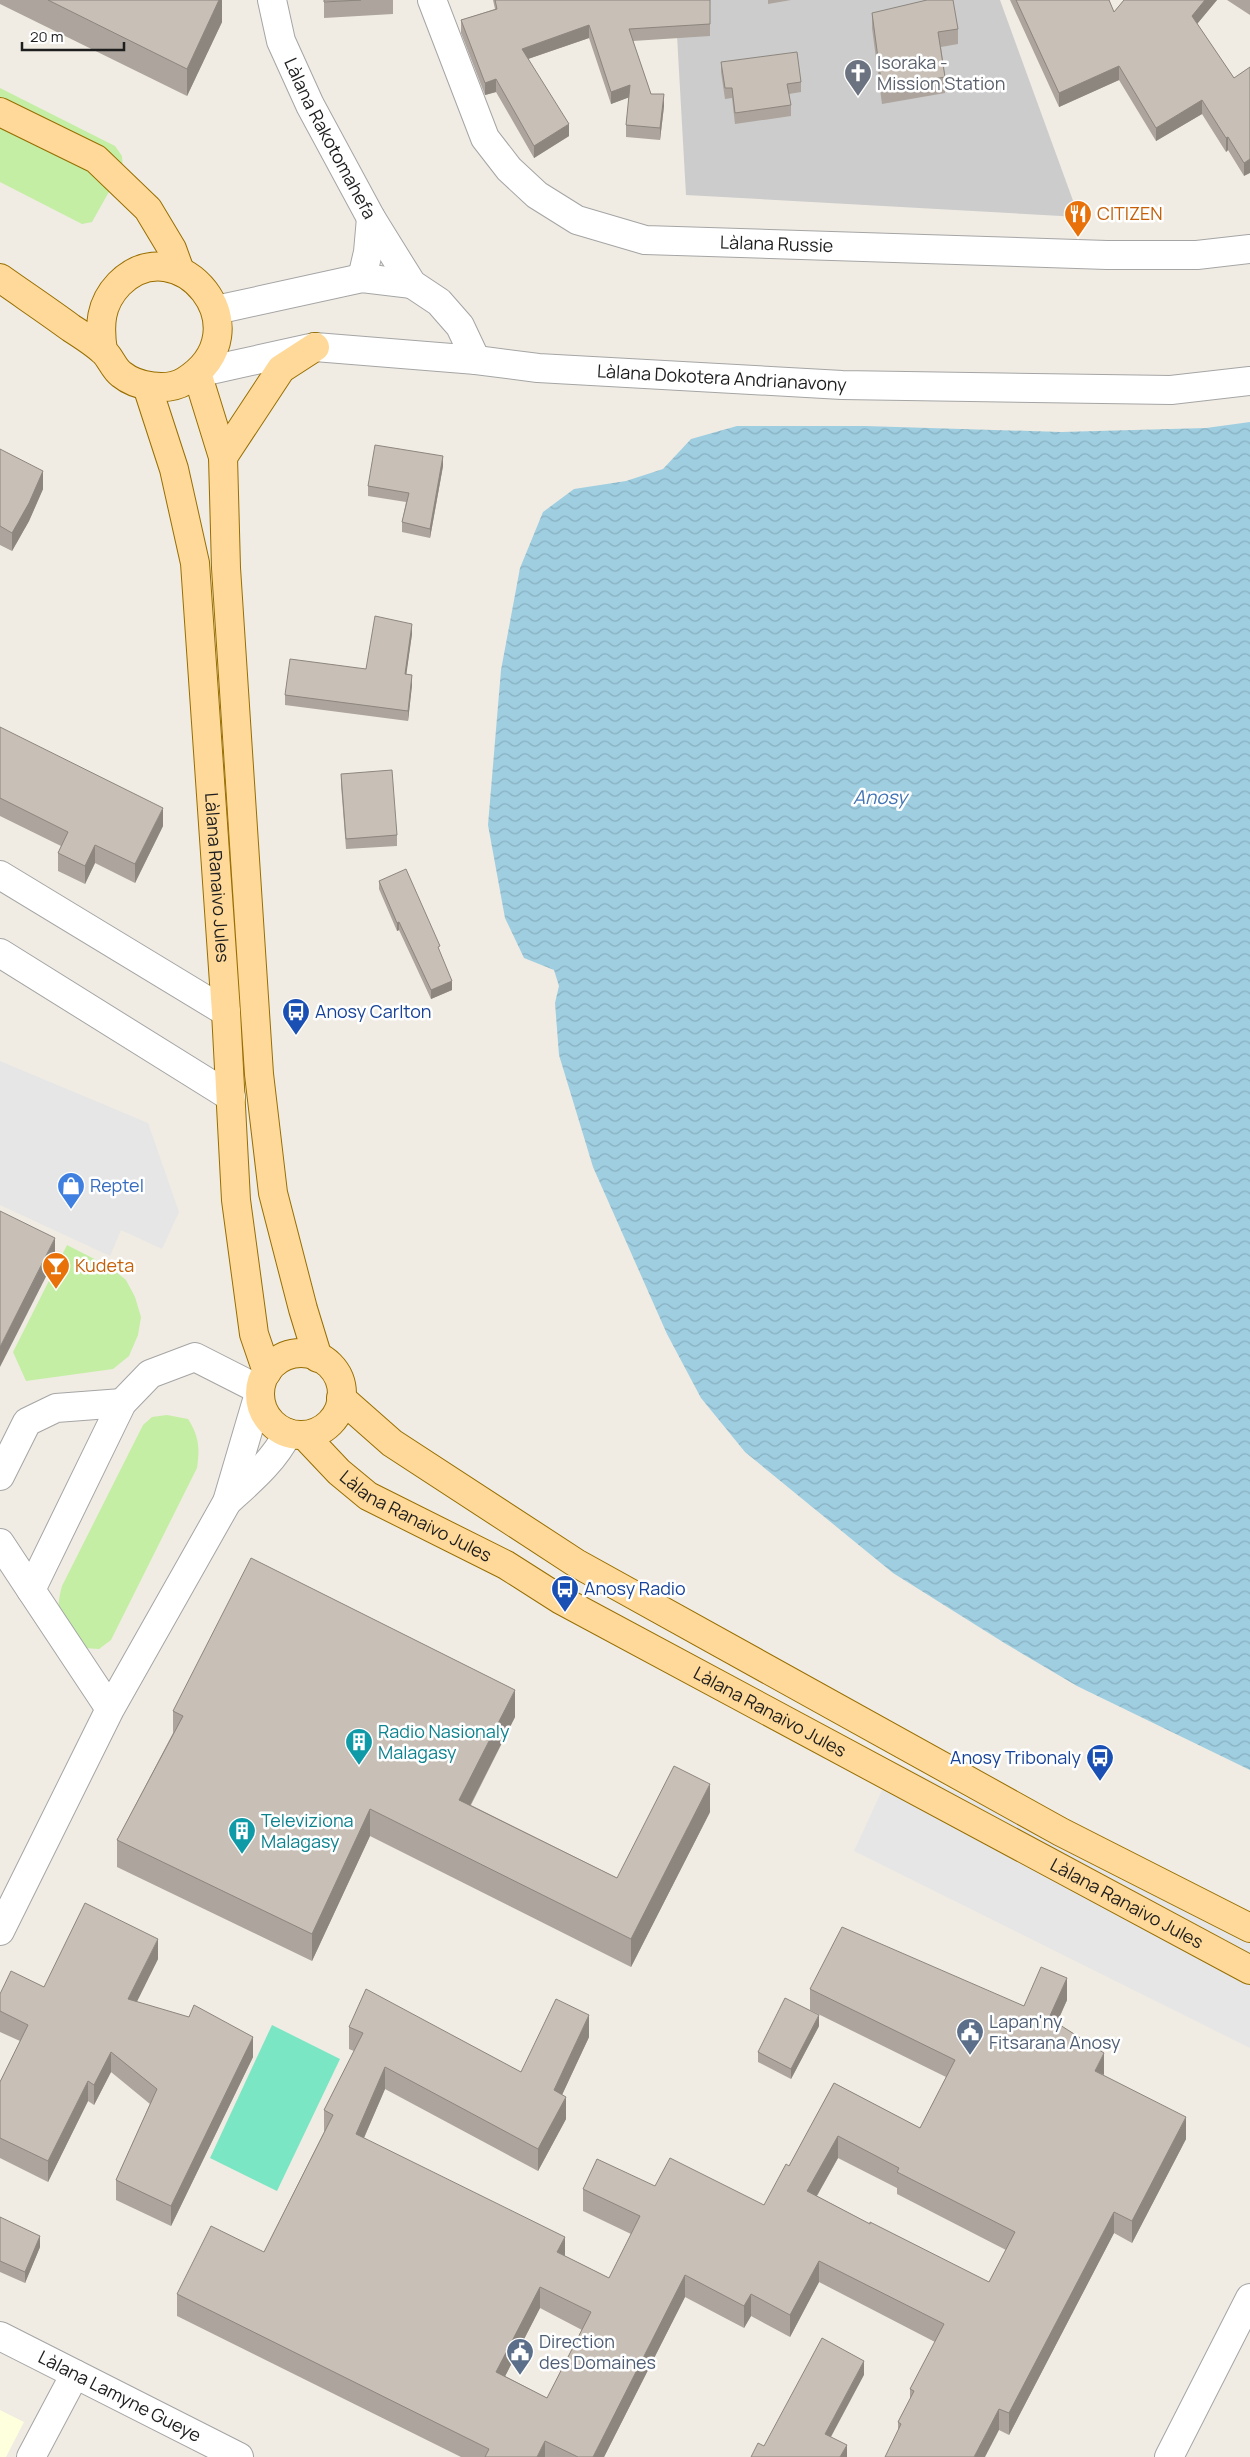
<svg xmlns="http://www.w3.org/2000/svg" width="1250" height="2457" viewBox="0 0 1250 2457" font-family="Manrope,sans-serif">
<style>
.education{fill:#fdffdd}
.religious{fill:#ccc}
.grass{fill:#c4eea4}
.pitch{fill:#7ae6c3}
.parking{fill:#e6e6e6}
.water{fill:url(#water-waves)}
.lines{fill:none;stroke-linecap:round;stroke-linejoin:round}
.minor-casing{stroke:#a5a5a5;stroke-width:30}
.major-casing{stroke:#986e00;stroke-width:30}
.minor{stroke:#fff;stroke-width:28}
.major{stroke:#ffd999;stroke-width:28}
.wall{fill:#aca49d;fill-rule:evenodd}
.shaded-wall{fill:#8c867f}
.building{fill:#c8bfb6;stroke:#8c867f;fill-rule:evenodd}
.labels{text-anchor:middle;stroke-width:5;stroke-linejoin:round;paint-order:stroke}
.worship-label{font-size:18px;fill:#5b616d;stroke:#fff;text-anchor:start}
.street-label{font-size:18px;fill:#1e1e1e;stroke:#fff}
.food-label{font-size:18px;fill:#c56008;stroke:#fff;text-anchor:start}
.transit-label{font-size:18px;fill:#164399;stroke:#fff;text-anchor:start}
.shop-label{font-size:18px;fill:#366cbe;stroke:#fff;text-anchor:start}
.culture-label{font-size:18px;fill:#0d838f;stroke:#fff;text-anchor:start}
.service-label{font-size:18px;fill:#4e5e75;stroke:#fff;text-anchor:start}
.water-label{font-size:19px;font-style:italic;fill:#4275b5;stroke:#fff}
</style>
<defs>
<pattern id="water-waves" width="16" height="10" patternUnits="userSpaceOnUse" patternTransform="scale(1.25)"><rect width="16" height="10" fill="#9fcee1"/><path d="M0 5q4-4 8 0t8 0" fill="none" stroke="#88b0c1"/></pattern>
</defs>
<rect width="100%" height="100%" fill="#f0ece3"/>
<polygon class="education" points="0,2410 24,2422 6,2457 0,2457"/>
<polygon class="religious" points="675,0 1000,0 1079,217 686,195"/>
<g class="grass">
<polygon points="0,88 115,146 122,156 123,167 92,222 82,224 0,182"/>
<polygon points="67,1245 110,1267 126,1280 135,1297 141,1317 138,1335 129,1356 113,1369 26,1381 13,1352"/>
<path d="M167 1415 188 1419C199 1436 200 1448 197 1468L111 1640 99 1649 84 1648C62 1626 53 1618 62 1586L143 1425 152 1417Z"/>
</g>
<polygon class="pitch" points="272,2025 340,2059 277,2191 210,2158"/>
<g class="parking">
<polygon points="0,1061 148,1123 179,1212 162,1249 121,1230 110,1256 0,1205"/>
<polygon points="895,1762 1250,1938 1250,2048 854,1851"/>
</g>
<polygon class="water" points="1250,422 1250,1770 1077,1686 1006,1644 893,1573 745,1452 701,1398 667,1334 593,1167 559,1055 555,1003 559,986 554,970 524,958 505,918 488,825 501,670 520,568 543,512 574,489 626,481 663,469 691,439 737,426 865,426 1061,432 1206,428"/>
<g class="lines">
<defs>
<g id="minor">
<path id="s1" d="M272 0 281 41 310 105 371 218 412 284 439 302 460 326 476 360"/>
<path id="s2" d="M432 0 485 138 509 169 537 195 577 220 645 240 1107 255H1197L1250 249"/>
<polyline points="362,278 368,252 371,218"/>
<polyline points="216,310 362,278 412,284"/>
<path id="s3" d="M197 373 315 347 476 360 538 368 842 385 1171 390 1250 381"/>
<polyline points="0,875 226,1012"/>
<polyline points="0,953 231,1097"/>
<polyline points="0,1476 27,1422 56,1408 122,1403"/>
<path d="M227 1502C251 1480 273 1462 288 1433"/>
<polyline points="0,1543 31,1590"/>
<polyline points="0,1931 110,1709 227,1502 260,1390 195,1357 150,1374 122,1403 31,1590 110,1709"/>
<path id="s4" d="M0 2336 239 2457"/>
<polyline points="31,2457 75,2374"/>
<polyline points="1169,2457 1250,2298"/>
</g>
<g id="major">
<polyline points="0,112 96,159 148,209 172,249 180,271"/>
<path d="M0 278C24 295 48 311 71 328 82 335 93 342 102 350 110 356 113 368 121 374 137 387 167 392 185 381 266 330 178 225 119 284 100 304 99 325 103 351"/>
<polyline points="197,373 223,457 226,568 259,1074 273,1193 303,1309 318,1358"/>
<path id="s5" d="M147 386 174 469 195 563 226 1012 236 1200 254 1334 267 1372"/>
<polyline points="223,457 281,369 315,347"/>
<circle cx="301" cy="1394" r="41"/>
<polyline points="341,1398 392,1443 576,1563 1061,1832 1250,1928"/>
<path id="s6" d="M304 1435 339 1472 368 1496 506 1565 561 1600 1250 1970"/>
</g>
</defs>
<use href="#minor" class="minor-casing"/>
<use href="#major" class="major-casing"/>
<use href="#minor" class="minor"/>
<use href="#major" class="major"/>
</g>
<g class="wall">
<polygon points="0,0 222,0 222,22 187,96 0,4"/>
<polygon points="324,0 393,0 393,14 324,18"/>
<polygon points="493,0 710,0 710,36 633,41 651,94 664,106 660,140 626,137 626,125 629,97 611,104 589,38 528,59 569,136 534,158 496,92 485,95 461,33 461,20 495,9"/>
<polygon points="768,0 791,0 768,4"/>
<polygon points="1010,0 1109,0 1114,12 1124,0 1217,0 1197,24 1234,78 1250,67 1244,176 1228,150 1226,152 1202,114 1156,141 1119,80 1059,107"/>
<polygon points="1227,0 1250,0 1250,15"/>
<polygon points="872,13 958,29 958,44 941,47 945,77 945,93 882,104 872,28"/>
<polygon points="721,62 801,82 801,92 789,94 791,105 791,116 735,124 732,98 725,99 721,72"/>
<polygon points="0,449 43,489 29,521 12,551 0,545"/>
<polygon points="443,466 430,538 402,532 402,522 406,502 368,496 368,486"/>
<polygon points="412,634 406,674 412,685 408,721 285,705 285,695 366,669"/>
<polygon points="0,727 163,826 135,883 95,863 85,884 58,871 58,853 61,846 0,816"/>
<polygon points="341,774 397,835 397,846 346,849 341,785"/>
<polygon points="379,881 440,953 452,990 431,999 399,930 397,931 379,889"/>
<polygon points="173,1711 515,1717 471,1805 617,1878 710,1812 631,1967 370,1836 312,1961 117,1867 117,1840 173,1733"/>
<polygon points="158,1959 136,2002 253,2057 171,2226 116,2200 116,2180 150,2104 111,2072 94,2105 88,2101 48,2182 0,2158 0,2082 20,2041 0,2032 0,1994 44,1987"/>
<path d="M810 1989 1024 2006 1067 2000 1057 2023 1103 2075 1186 2139 1132 2243 1114 2233 1009 2435 999 2430 898 2431V2422L910 2399V2389L935 2342 819 2282 790 2337 751 2316 744 2328 685 2297 604 2457H461L177 2316V2294L264 2252 324 2132V2110L354 2051 349 2049V2027L521 2072 589 2037 562 2095 566 2119 538 2171 385 2089 364 2138 565 2256 609 2278 631 2234 583 2211V2189L655 2186 764 2205 789 2166 834 2083 920 2128 946 2077 810 2010ZM838 2158 897 2188V2194L1006 2250 989 2282 870 2224 817 2196ZM540 2308 582 2330 547 2398 505 2376Z"/>
<polygon points="819,2026 791,2079 758,2062 758,2052"/>
<polygon points="0,2217 40,2247 25,2283 0,2272"/>
</g>
<g class="shaded-wall">
<polygon points="219,0 222,0 222,22 187,96 187,69"/>
<polygon points="1205,0 1217,0 1192,30 1192,16"/>
<polygon points="589,25 589,38 522,61 522,49"/>
<polygon points="1119,66 1119,80 1059,107 1059,93"/>
<polygon points="496,79 496,92 485,95 485,83"/>
<polygon points="630,85 630,97 611,104 611,92"/>
<polygon points="664,94 664,106 660,140 660,128"/>
<polygon points="1202,100 1202,114 1156,141 1156,128"/>
<polygon points="569,124 569,136 534,158 534,146"/>
<polygon points="1228,137 1228,150 1226,152 1226,138"/>
<polygon points="1250,159 1250,173 1244,176 1244,163"/>
<polygon points="443,456 443,466 430,538 430,529"/>
<polygon points="43,471 43,489 29,521 12,551 12,533"/>
<polygon points="412,624 412,634 405,684 405,674"/>
<polygon points="412,675 412,685 408,721 408,711"/>
<polygon points="163,808 163,826 135,883 135,864"/>
<polygon points="95,845 95,863 85,884 85,866"/>
<polygon points="399,922 399,930 397,931 397,923"/>
<polygon points="452,981 452,990 431,999 431,990"/>
<polygon points="55,1238 55,1259 0,1367 0,1347"/>
<polygon points="515,1690 515,1717 459,1827 459,1800"/>
<polygon points="710,1784 710,1812 631,1967 631,1939"/>
<polygon points="370,1809 370,1836 312,1961 312,1934"/>
<polygon points="158,1939 158,1959 128,2020 128,1999"/>
<polygon points="1067,1978 1067,2000 1049,2040 1049,2018"/>
<polygon points="589,2015 589,2037 554,2112 554,2090"/>
<polygon points="819,2015 819,2026 791,2079 791,2069"/>
<polygon points="253,2037 253,2057 171,2226 171,2206"/>
<polygon points="111,2052 111,2072 94,2105 94,2085"/>
<polygon points="1104,2053 1104,2075 1095,2071"/>
<polygon points="385,2067 385,2089 356,2156 356,2134"/>
<polygon points="88,2081 88,2101 48,2182 48,2161"/>
<polygon points="566,2097 566,2119 538,2171 538,2149"/>
<polygon points="1186,2117 1186,2139 1132,2243 1132,2221"/>
<polygon points="838,2136 838,2158 807,2213 807,2191"/>
<polygon points="1114,2212 1114,2233 1009,2435 1009,2413"/>
<polygon points="40,2236 40,2247 25,2283 25,2272"/>
<polygon points="565,2237 565,2259 557,2252"/>
<polygon points="819,2261 819,2282 790,2337 790,2315"/>
<polygon points="685,2275 685,2297 604,2457 593,2457"/>
<polygon points="540,2287 540,2308 496,2394 496,2372"/>
<polygon points="751,2294 751,2316 744,2328 744,2306"/>
<polygon points="864,2361 864,2375 825,2448 825,2434"/>
<polygon points="999,2409 999,2430 985,2457 974,2457"/>
<polygon points="545,2441 545,2457 537,2457"/>
<polygon points="847,2445 847,2457 840,2457"/>
</g>
<g class="building">
<polygon points="48,0 219,0 187,69"/>
<polygon points="324,0 361,0 324,2"/>
<polygon points="495,0 710,0 710,24 629,29 651,94 664,94 660,128 626,125 630,85 611,92 589,25 522,49 569,124 534,146 496,79 485,83 461,20 497,9"/>
<polygon points="927,0 953,0 958,29 938,32 945,77 882,88 872,13"/>
<polygon points="1016,0 1109,0 1114,12 1124,0 1205,0 1192,16 1234,78 1250,67 1250,159 1244,163 1228,137 1226,138 1202,100 1156,128 1119,66 1059,93"/>
<polygon points="797,52 801,82 787,84 791,105 735,113 732,88 725,88 721,62"/>
<polygon points="375,445 443,456 430,529 402,522 409,493 368,486"/>
<polygon points="0,449 43,471 29,503 12,533 0,526"/>
<polygon points="375,616 412,624 405,674 412,675 408,711 285,695 290,659 366,669"/>
<polygon points="0,727 163,808 135,864 95,845 85,866 58,853 68,832 0,798"/>
<polygon points="392,770 397,835 346,839 341,774"/>
<polygon points="406,869 440,946 438,947 452,981 431,990 399,922 397,923 379,881"/>
<polygon points="0,1211 55,1238 0,1347"/>
<polygon points="251,1558 515,1690 459,1800 617,1878 674,1766 710,1784 631,1939 370,1809 312,1934 117,1840 183,1716 173,1711"/>
<polygon points="85,1903 158,1939 128,1999 189,2017 194,2005 253,2037 171,2206 116,2180 157,2089 111,2052 94,2085 88,2081 48,2161 0,2138 0,2082 28,2025 0,2011 0,1994 11,1971 44,1987"/>
<path d="M842 1927 1024 2006 1041 1967 1067 1978 1049 2018 1104 2053 1095 2071 1186 2117 1132 2221 1114 2212 1009 2413 999 2409 974 2457H885L901 2424 898 2422 914 2391 910 2389 944 2324 819 2261 790 2315 751 2294 744 2306 685 2275 593 2457H578L545 2441 537 2457H485L489 2449 177 2294 211 2226 264 2252 333 2115 324 2110 363 2033 349 2027 366 1989 521 2072 556 1999 589 2015 554 2090 566 2097 538 2149 385 2067 356 2134 565 2237 557 2252 609 2278 640 2216 583 2189 597 2159 655 2186 670 2158 764 2205 786 2164 789 2166 834 2083 920 2128 955 2060 810 1989ZM838 2136 899 2168 897 2172 1015 2232 989 2282 870 2222V2224L807 2191ZM540 2287 591 2312 547 2398 496 2372Z"/>
<polygon points="785,1998 819,2015 791,2069 758,2052"/>
<polygon points="0,2217 40,2236 25,2272 0,2261"/>
<polygon points="822,2338 864,2361 825,2434 847,2445 840,2457 751,2457 758,2443 764,2446"/>
</g>
<defs>
<symbol id="church-pin" viewBox="-11 -11 22 30"><path d="M0 17L-7.5 6A9.5 9.5 0 1 1 7.5 6Z" fill="#6b7280" stroke="#fff"/><path d="M-1.2-6h2.4v3.5h3.3v2.4h-3.3V6h-2.4V-.1h-3.3v-2.4h3.3Z" fill="#fff"/></symbol>
<symbol id="restaurant-pin" viewBox="-11 -11 22 30"><path d="M0 17L-7.5 6A9.5 9.5 0 1 1 7.5 6Z" fill="#e8710a" stroke="#fff"/><path d="M-5-6h1v4h1v-4h1v4h1v-4h1v5L-1.5 .5V6h-2V.5L-5-1ZM5-6V6H3V1.5H1.5Q1.5-4 5-6Z" fill="#fff"/></symbol>
<symbol id="bus-pin" viewBox="-11 -11 22 30"><path d="M0 17L-7.5 6A9.5 9.5 0 1 1 7.5 6Z" fill="#1a4fb4" stroke="#fff"/><path d="M-5-6H5V4H4V6H2V4H-2V6H-4V4H-5ZM-3.5-4V0h7V-4ZM-3.5 1.2v1.5H-2V1.2ZM2 1.2v1.5H3.5V1.2Z" fill="#fff"/></symbol>
<symbol id="shop-pin" viewBox="-11 -11 22 30"><path d="M0 17L-7.5 6A9.5 9.5 0 1 1 7.5 6Z" fill="#3f7fe0" stroke="#fff"/><path d="M-5-2.5h2.3a2.7 3.5 0 0 1 5.4 0H5L5.5 6h-11ZM-1.5-2.5h3a1.5 2.3 0 0 0-3 0Z" fill="#fff"/></symbol>
<symbol id="bar-pin" viewBox="-11 -11 22 30"><path d="M0 17L-7.5 6A9.5 9.5 0 1 1 7.5 6Z" fill="#e8710a" stroke="#fff"/><path d="M-6-5H6L.8 .8V4.5H3.5V6h-7V4.5H-.8V.8Z" fill="#fff"/></symbol>
<symbol id="building-pin" viewBox="-11 -11 22 30"><path d="M0 17L-7.5 6A9.5 9.5 0 1 1 7.5 6Z" fill="#0f9aa8" stroke="#fff"/><path d="M-4-6H4V6H1V3H-1V6H-4ZM-2.5-4.3h1.7v1.8h-1.7ZM.8-4.3h1.7v1.8H.8ZM-2.5-1h1.7V.8h-1.7ZM.8-1h1.7V.8H.8Z" fill="#fff"/></symbol>
<symbol id="civic-pin" viewBox="-11 -11 22 30"><path d="M0 17L-7.5 6A9.5 9.5 0 1 1 7.5 6Z" fill="#5c6f8a" stroke="#fff"/><path d="M-.6-6.5H3V-4.5H.6V-3L4-1V1h2V6H-6V1h2V-1L-.6-3ZM-1.2 2.5V6h2.4V2.5Z" fill="#fff"/></symbol>
</defs>
<g fill-rule="evenodd">
<use href="#church-pin" x="842" y="57" width="32" height="43"/>
<use href="#restaurant-pin" x="1062" y="198" width="32" height="43"/>
<use href="#bus-pin" x="280" y="996" width="32" height="43"/>
<use href="#shop-pin" x="55" y="1170" width="32" height="43"/>
<use href="#bar-pin" x="40" y="1250" width="32" height="43"/>
<use href="#bus-pin" x="549" y="1573" width="32" height="43"/>
<use href="#building-pin" x="343" y="1726" width="32" height="43"/>
<use href="#bus-pin" x="1084" y="1742" width="32" height="43"/>
<use href="#building-pin" x="226" y="1815" width="32" height="43"/>
<use href="#civic-pin" x="954" y="2016" width="32" height="43"/>
<use href="#civic-pin" x="504" y="2336" width="32" height="43"/>
</g>
<g class="labels">
<g class="worship-label">
<text x="877" y="69">Isoraka -<tspan x="877" dy="21">Mission Station</tspan></text>
</g>
<g class="street-label">
<text dy="6" stroke="none"><textPath href="#s1" startOffset="151">Làlana Rakotomahefa</textPath></text>
<text dy="6" stroke="none"><textPath href="#s2" startOffset="475">Làlana Russie</textPath></text>
<text dy="6" stroke="none"><textPath href="#s3" startOffset="529">Làlana Dokotera Andrianavony</textPath></text>
<text dy="6" stroke="none"><textPath href="#s5" startOffset="499">Làlana Ranaivo Jules</textPath></text>
<text dy="6" stroke="none"><textPath href="#s6" startOffset="140">Làlana Ranaivo Jules</textPath></text>
<text dy="6" stroke="none"><textPath href="#s6" startOffset="545">Làlana Ranaivo Jules</textPath></text>
<text dy="6" stroke="none"><textPath href="#s6" startOffset="950">Làlana Ranaivo Jules</textPath></text>
<text dy="6" stroke="none"><textPath href="#s4" startOffset="134">Làlana Lamyne Gueye</textPath></text>
</g>
<g class="food-label">
<text x="1097" y="220">CITIZEN</text>
<text x="75" y="1272">Kudeta</text>
</g>
<g class="transit-label">
<text x="315" y="1018">Anosy Carlton</text>
<text x="584" y="1595">Anosy Radio</text>
<text x="1081" y="1764" text-anchor="end">Anosy Tribonaly</text>
</g>
<g class="shop-label">
<text x="90" y="1192">Reptel</text>
</g>
<g class="culture-label">
<text x="378" y="1738">Radio Nasionaly<tspan x="378" dy="21">Malagasy</tspan></text>
<text x="261" y="1827">Televiziona<tspan x="261" dy="21">Malagasy</tspan></text>
</g>
<g class="service-label">
<text x="989" y="2028">Lapan'ny<tspan x="989" dy="21">Fitsarana Anosy</tspan></text>
<text x="539" y="2348">Direction<tspan x="539" dy="21">des Domaines</tspan></text>
</g>
<g class="water-label">
<text x="880" y="804">Anosy</text>
</g>
</g>
<path d="M22 42v8h102v-8" fill="none" stroke="#1e1e1e" stroke-width="2.5"/>
<text x="30" y="42" font-size="15" fill="#1e1e1e" stroke="#ffffff" stroke-width="4" paint-order="stroke">20 m</text>
</svg>
